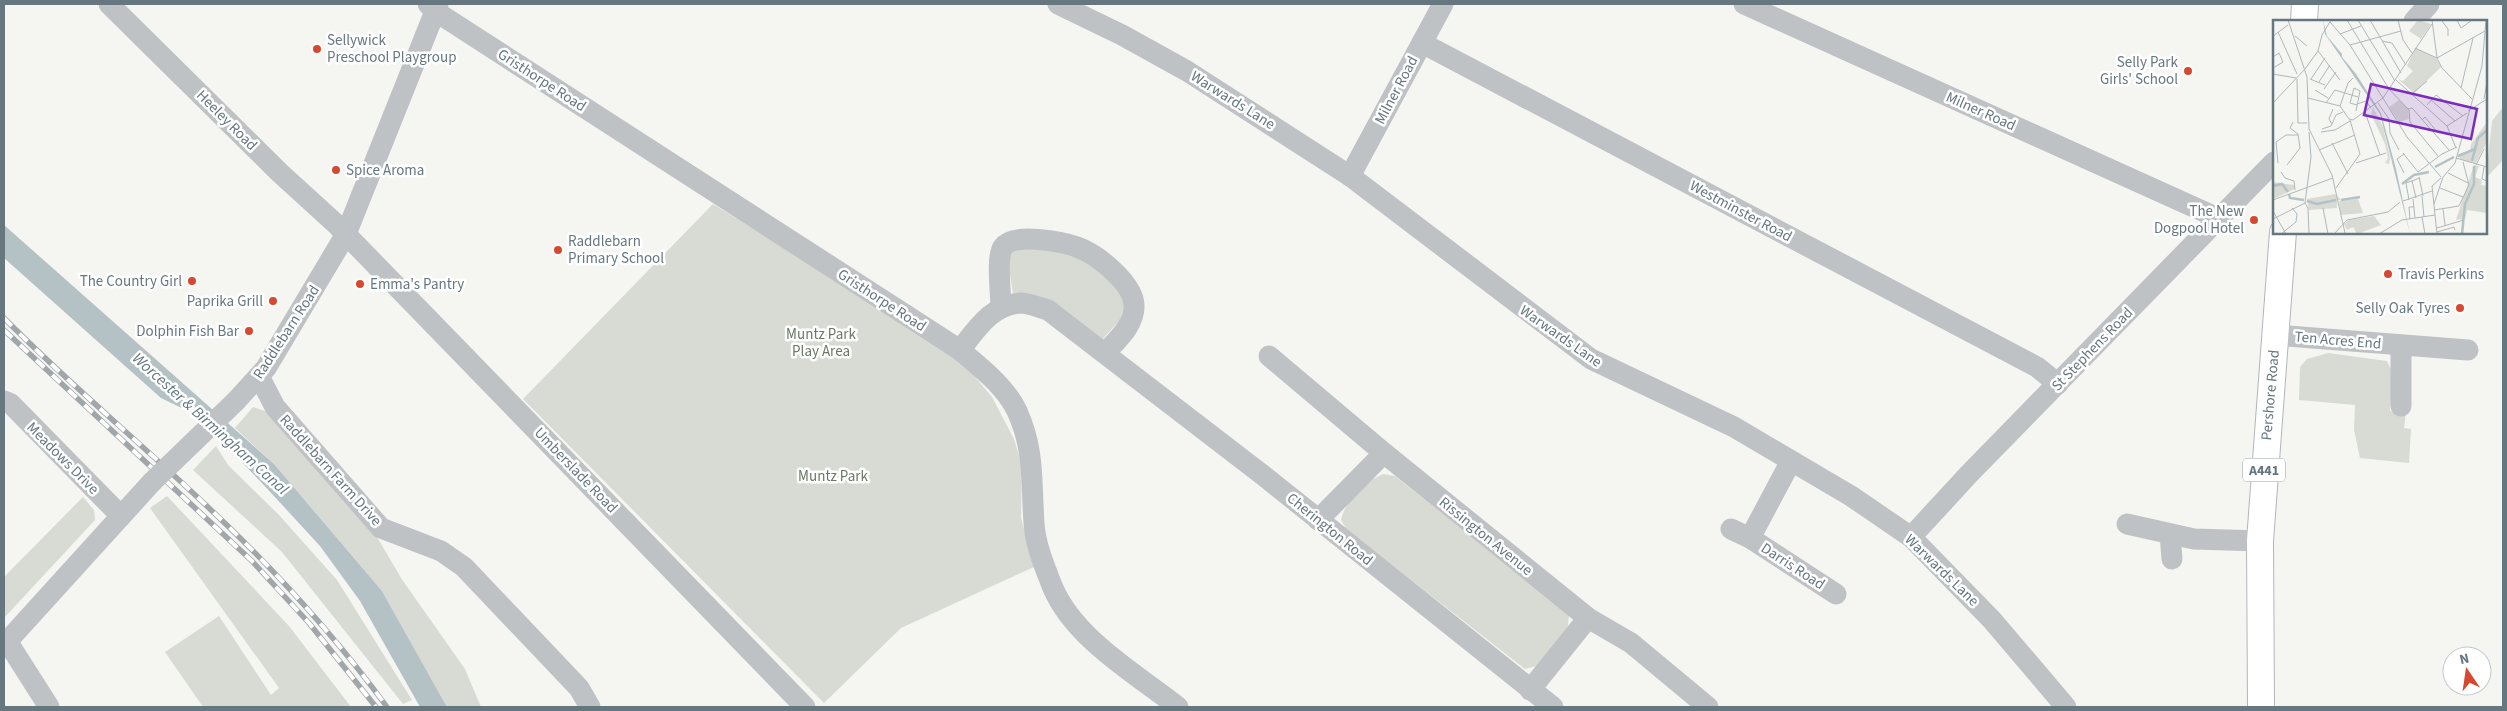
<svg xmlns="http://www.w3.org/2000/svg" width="2507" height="711" viewBox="0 0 2507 711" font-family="'Source Sans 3',sans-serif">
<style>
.green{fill:#d7dbd3}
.water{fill:#b5c2c5}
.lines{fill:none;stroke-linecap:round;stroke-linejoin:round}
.major-casing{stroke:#b2b6b9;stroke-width:28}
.minor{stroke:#bec2c5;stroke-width:21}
.major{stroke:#fff;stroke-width:26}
.rail-casing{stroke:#a0a6aa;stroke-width:5.5}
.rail{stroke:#fff;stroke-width:4;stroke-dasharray:11;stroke-linecap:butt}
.minor-bridge{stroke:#bec2c5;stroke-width:21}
.poi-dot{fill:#d64930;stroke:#fff;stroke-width:2}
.labels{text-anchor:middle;stroke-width:5;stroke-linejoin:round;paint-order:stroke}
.shield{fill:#fff;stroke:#94a0a6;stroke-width:1}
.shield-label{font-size:14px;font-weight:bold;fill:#667780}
.poi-label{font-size:15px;fill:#667780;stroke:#fff;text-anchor:end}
.street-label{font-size:15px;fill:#667780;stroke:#fff}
.park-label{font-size:15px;fill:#6a7864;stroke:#fff}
.water-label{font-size:16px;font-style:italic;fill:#62787e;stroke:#fff}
.inset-river{fill:none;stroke:#b5c2c5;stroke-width:2.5}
.inset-road{fill:none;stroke:#afb8ba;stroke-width:1}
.view{fill:#7b2cbf;fill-opacity:0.15;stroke:#7b2cbf;stroke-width:2.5}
.inset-edge{fill:none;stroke:#667780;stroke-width:2.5}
</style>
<rect width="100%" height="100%" fill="#f5f5f2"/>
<g class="green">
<polygon points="2503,107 2503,160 2486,178 2492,121"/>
<polygon points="713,204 870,301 965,365 992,397 1014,439 1022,465 1021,518 1034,567 901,628 824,703 523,399"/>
<polygon points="1017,248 1077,253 1122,290 1125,303 1120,320 1099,343 1014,300 1007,256"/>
<polygon points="2328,353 2387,361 2393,374 2390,411 2406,411 2404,428 2411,429 2409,463 2360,458 2354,430 2355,405 2299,400 2300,367 2307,359"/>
<polygon points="253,407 273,414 370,525 401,578 465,669 481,707 447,707 382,591 274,464 235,428"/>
<polygon points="216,446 228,465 279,515 337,580 412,700 403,704 282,552 193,470"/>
<path d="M1383 474 1395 476 1569 615 1567 634 1540 665 1525 669 1347 530 1341 520C1345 501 1365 482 1383 474Z"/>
<polygon points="167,496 289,626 351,707 203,707 165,652 219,616 271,695 279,688 150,508"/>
<polygon points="83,497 94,510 95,520 4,618 4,577"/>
</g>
<polygon class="water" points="4,225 274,464 382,591 447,707 420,707 360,601 320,546 261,482 196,415 161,398 4,258"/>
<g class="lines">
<defs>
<g id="major">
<polyline points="2304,21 2305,4"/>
<polyline points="2261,707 2260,541 2283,232"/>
</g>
</defs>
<use href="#major" class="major-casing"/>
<g class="minor">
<polyline points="109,4 280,173 336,224 805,707"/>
<path d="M428 4 435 11 960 350C981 368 1005 386 1017 411 1035 451 1031 482 1034 523 1035 544 1045 568 1053 588 1075 639 1136 674 1178 707"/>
<polyline points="1058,4 1122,35 1187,71 1350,176 1591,359 1734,427 1851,496 1911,537 1992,620 2066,707"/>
<polyline points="1744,4 2218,218"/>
<polyline points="2414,21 2429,4"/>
<polyline points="1422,43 2037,367 2058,384"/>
<polyline points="1350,176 1443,4"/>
<path d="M1001 308C1001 294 996 257 1003 247 1013 232 1063 242 1077 247 1097 254 1133 283 1134 305 1135 325 1117 340 1105 353"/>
<polyline points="2275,335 2468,350"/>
<polyline points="2401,345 2401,406"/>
<path d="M960 350C976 330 992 304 1021 303 1029 303 1040 308 1048 310L1264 476 1553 707"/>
<polyline points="1269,356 1384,453"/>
<polyline points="259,376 275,407 381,528 441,551 464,567 579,688 590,707"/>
<polyline points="4,401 11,404 121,516"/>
<polyline points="236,401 266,368 346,234 438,4"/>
<polyline points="1318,520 1384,453 1588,618 1631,643 1708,707"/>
<polyline points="2127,524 2194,539 2260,541"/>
<polyline points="1731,529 1750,538 1836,594"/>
<polyline points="2170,534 2172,559"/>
<polyline points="1911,537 1969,474 2274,162"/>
<polyline points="1750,538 1791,461"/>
<polyline points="7,641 49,707"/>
<polyline points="4,645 152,482"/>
<polyline points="1530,690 1588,618"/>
</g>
<use href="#major" class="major"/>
<defs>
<g id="rail">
<path d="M4 318C70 385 142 444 210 509 275 570 335 636 387 707"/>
<polyline points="4,330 252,561 309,623 376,707"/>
</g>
</defs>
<use href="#rail" class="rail-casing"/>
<use href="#rail" class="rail"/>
<polyline class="minor-bridge" points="152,482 236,401"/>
</g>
<g class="poi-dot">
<circle cx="317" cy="49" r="5"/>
<circle cx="2188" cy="71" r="5"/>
<circle cx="336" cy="170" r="5"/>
<circle cx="2254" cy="220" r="5"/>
<circle cx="558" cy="250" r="5"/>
<circle cx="2388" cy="274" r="5"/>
<circle cx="192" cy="281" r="5"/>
<circle cx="360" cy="284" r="5"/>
<circle cx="273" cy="301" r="5"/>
<circle cx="2460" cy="308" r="5"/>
<circle cx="249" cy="331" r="5"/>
</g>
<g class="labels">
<rect class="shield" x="2243" y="458.5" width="42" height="23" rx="4"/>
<g class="shield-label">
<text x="2264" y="475">A441</text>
</g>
<g class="poi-label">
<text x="327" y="45" text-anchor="start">Sellywick<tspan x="327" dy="17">Preschool Playgroup</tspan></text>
<text x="2178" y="67">Selly Park<tspan x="2178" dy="17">Girls' School</tspan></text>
<text x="346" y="175" text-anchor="start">Spice Aroma</text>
<text x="2244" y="216">The New<tspan x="2244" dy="17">Dogpool Hotel</tspan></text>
<text x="568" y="246" text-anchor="start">Raddlebarn<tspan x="568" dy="17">Primary School</tspan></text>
<text x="2398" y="279" text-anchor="start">Travis Perkins</text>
<text x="182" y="286">The Country Girl</text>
<text x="370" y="289" text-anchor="start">Emma's Pantry</text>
<text x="263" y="306">Paprika Grill</text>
<text x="2450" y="313">Selly Oak Tyres</text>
<text x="239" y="336">Dolphin Fish Bar</text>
</g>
<g class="street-label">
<text transform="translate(542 80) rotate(33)" y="5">Gristhorpe Road</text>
<text transform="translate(1396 90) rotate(-62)" y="5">Milner Road</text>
<text transform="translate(1233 100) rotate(32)" y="5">Warwards Lane</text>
<text transform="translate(1981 111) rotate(24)" y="5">Milner Road</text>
<text transform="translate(227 120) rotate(45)" y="5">Heeley Road</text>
<text transform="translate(1741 211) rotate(28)" y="5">Westminster Road</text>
<text transform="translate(882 300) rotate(33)" y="5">Gristhorpe Road</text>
<text transform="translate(286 332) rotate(-57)" y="5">Raddlebarn Road</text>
<text transform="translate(1561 336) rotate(35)" y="5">Warwards Lane</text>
<text transform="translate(2338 340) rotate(5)" y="5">Ten Acres End</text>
<text transform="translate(2092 349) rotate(-46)" y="5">St Stephens Road</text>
<text transform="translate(2270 395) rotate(-85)" y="5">Pershore Road</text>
<text transform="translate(63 458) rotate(45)" y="5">Meadows Drive</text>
<text transform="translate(331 470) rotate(48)" y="5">Raddlebarn Farm Drive</text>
<text transform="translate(576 470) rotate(46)" y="5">Umberslade Road</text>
<text transform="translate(1330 529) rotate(39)" y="5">Cherington Road</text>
<text transform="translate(1486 536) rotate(39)" y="5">Rissington Avenue</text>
<text transform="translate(1793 566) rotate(33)" y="5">Darris Road</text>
<text transform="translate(1942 570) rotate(44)" y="5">Warwards Lane</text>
</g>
<g class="park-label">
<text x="821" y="339">Muntz Park<tspan x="821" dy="17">Play Area</tspan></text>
<text x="833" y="481">Muntz Park</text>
</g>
<g class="water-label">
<text transform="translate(211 423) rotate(42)" y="6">Worcester &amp; Birmingham Canal</text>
</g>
</g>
<g transform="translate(2273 20)">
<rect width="214" height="214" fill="#f5f5f2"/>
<path d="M145 0 158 4 148 19 136 11ZM142 28 163 38 168 47 141 73 125 59 130 61 140 51 134 46ZM126 80 135 89 136 99 126 102 116 87ZM100 87 110 107 117 138 116 144 112 143 115 138 112 124 98 94ZM214 102V121L203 143 191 141 184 136 197 132 198 124ZM201 145 206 146 202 157 209 160 208 165 214 166V193L194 190 192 199 183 200ZM0 162 21 165 22 169 0 179ZM62 174 68 180H64V188L36 190 34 179ZM85 179 90 193 68 195 66 181ZM101 196 108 205 84 214 80 207 74 210 71 204 76 200Z" fill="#d7dbd3"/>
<path d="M50 0 54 16 69 34V37L83 54 108 93 123 149 137 214 107 94 52 14Z" fill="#b5c2c5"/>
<path class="inset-river" d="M185 136 202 129M199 141 205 118 214 110M162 147 181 137M129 164 141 155 156 152M0 166 9 164 15 172M16 174 17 178 31 180M68 180 87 177M34 181 44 184 63 180M189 214 192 184 201 164V146"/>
<path class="inset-road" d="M15 0 34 57 36 109 59 155 72 213M74 0 116 69 136 90 137 102 165 136M85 0 122 61M97 0 128 53M125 0 130 20 139 33M159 0 164 38 169 48 199 79M184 0 188 8 199 0M169 1 175 9V16M57 2 77 25 134 117 168 157M5 12 24 54M67 14 88 6M0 16 15 5M22 16 34 26M109 21 119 23 133 45M77 25 128 11M142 28 164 38 212 11M45 31 67 60M0 37 6 33 10 42 0 48M32 49 45 31 49 15 58 0M0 54 23 58M24 59 25 103H34M37 59 52 65M38 59 52 38M123 60 174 106 183 128M46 62 57 45M188 68 200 18M51 69 63 52M42 70 55 78M140 73 154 61M35 78 67 86 76 99 80 100 110 78 159 4M211 79 214 62M158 80 182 101M0 83 32 49M53 83 62 70 85 77M105 83 116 99 117 113 126 130M84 84 93 81 98 88M154 85 163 75 190 96M67 86 75 63 80 58M135 89 139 88 176 130M83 91 87 71 81 68 77 83 84 85M195 91 214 79M92 92 107 135M149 100 152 97 164 112M59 104 56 99 60 89M174 106 194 93M49 109 58 106 63 95 70 92M48 112 62 110 77 101M59 123 75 154M46 130 82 115M130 133 145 152M131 134 124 139 131 153M183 138 214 147M5 143 3 122 13 115H25M83 143 113 133M14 145 27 128 25 114 17 108 20 102M203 145 211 129M211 147 209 159 214 161M8 152 12 158 21 161 22 170M145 152 169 134 184 127M175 153 195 163M146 157 150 176M139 161 143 178M63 168 87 134 77 100M167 168 190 177M149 176 151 197M140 179 142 198M0 180 60 158M136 180 133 163 147 158M130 181 159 171M32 183 38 137 36 112M32 183 35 188 36 214M161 184 170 157 182 143 209 46 213 0M50 188 55 214M170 189 172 205M161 190 186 186 196 165 190 142M0 191 13 214M149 197 152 214M0 199 32 183M137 199 136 187H141M164 208 191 200M164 212 181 207 182 210M8 214 23 202 24 194 19 188M61 214 74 200 115 192 127 182M106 214 129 200 162 195M164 214 159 166 168 158"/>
<path class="view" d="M98 64 204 89 198 119 91 95Z"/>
<rect width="214" height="214" class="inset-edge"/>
</g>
<rect width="2507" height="711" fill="none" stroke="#667780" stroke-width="10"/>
<g transform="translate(2467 671) rotate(347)"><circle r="24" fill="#ffffff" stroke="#c2c9cc"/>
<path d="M0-4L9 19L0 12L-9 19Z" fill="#d64930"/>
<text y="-8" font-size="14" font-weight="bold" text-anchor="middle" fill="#667780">N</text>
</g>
</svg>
